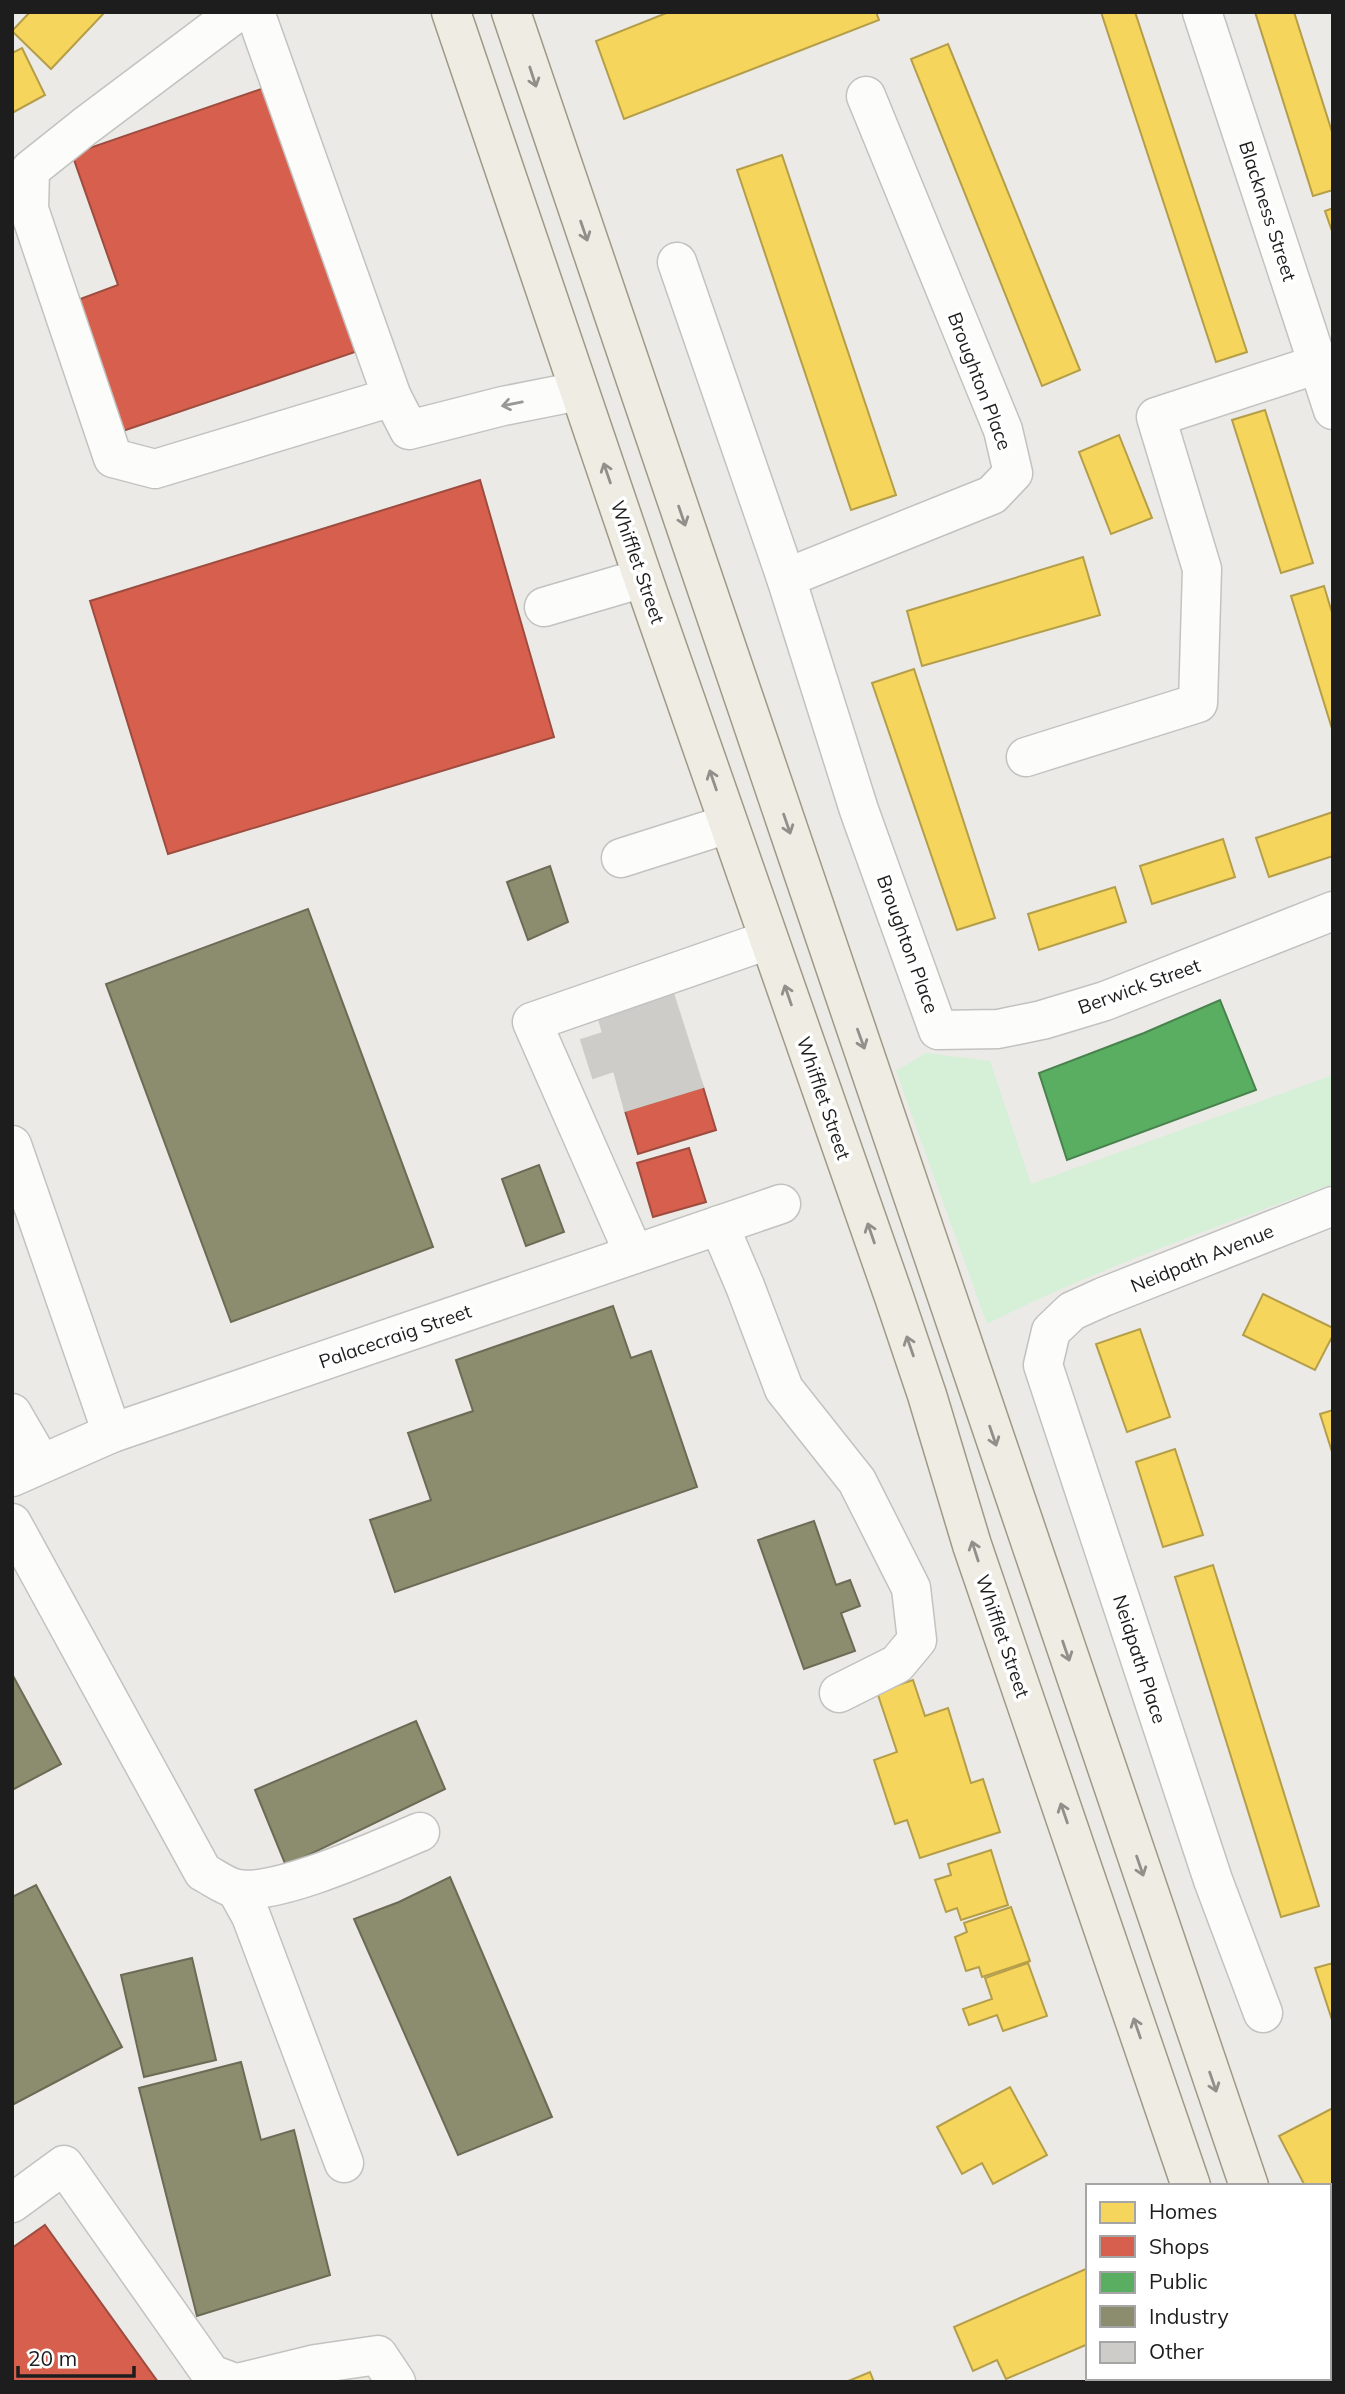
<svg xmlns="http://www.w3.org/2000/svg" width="1345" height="2394" viewBox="0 0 1345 2394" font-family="Mulish,sans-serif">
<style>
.park{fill:#d5f0d7}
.homes{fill:#f6d55c;stroke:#b59e49;stroke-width:2}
.shops{fill:#d6604d;stroke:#9e4c3f;stroke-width:2}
.public{fill:#5aae61;stroke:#48824d;stroke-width:2}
.industry{fill:#8c8c6e;stroke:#6b6b56;stroke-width:2}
.building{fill:#ceccc9;stroke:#ceccc7;stroke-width:2}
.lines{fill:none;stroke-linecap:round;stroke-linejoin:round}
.minor-casing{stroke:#c2c2c0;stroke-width:41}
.major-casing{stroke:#9f9985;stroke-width:41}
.minor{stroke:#fcfcfb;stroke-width:38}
.major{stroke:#efece4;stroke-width:38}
.oneway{stroke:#908f8a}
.oneway2{stroke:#989897}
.labels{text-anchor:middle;stroke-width:7;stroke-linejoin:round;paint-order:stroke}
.street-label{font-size:19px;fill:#1d1d1d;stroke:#fff}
</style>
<rect width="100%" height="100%" fill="#ebeae6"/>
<path class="park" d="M926 1053 990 1061 1031 1184 1333 1075V1184C1216 1227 1098 1268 987 1324L896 1071Z"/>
<g class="homes">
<polygon points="30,12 105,12 51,69 12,31"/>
<polygon points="669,12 876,12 879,20 624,119 596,41"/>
<polygon points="1101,12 1135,12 1247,352 1216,362"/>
<polygon points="1255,12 1294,12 1333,135 1333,190 1313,196"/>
<polygon points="948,44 1080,370 1042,386 911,59"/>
<polygon points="22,48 45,95 12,113 12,53"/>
<polygon points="782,155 896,495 851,510 737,170"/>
<polygon points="1333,208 1333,234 1325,211"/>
<polygon points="1265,410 1313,563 1281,573 1232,420"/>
<polygon points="1119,435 1152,518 1111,534 1079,452"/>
<polygon points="1083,557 1100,615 922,666 907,611"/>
<polygon points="1324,586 1333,616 1333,732 1291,596"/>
<polygon points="914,669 995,918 957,930 872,683"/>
<polygon points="1333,812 1333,856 1269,877 1256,838"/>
<polygon points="1223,839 1235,877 1152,904 1140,866"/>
<polygon points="1115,887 1126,922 1039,950 1028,914"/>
<polygon points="1263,1294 1333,1328 1333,1335 1315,1370 1243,1335"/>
<polygon points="1140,1329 1170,1417 1127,1432 1096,1344"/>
<polygon points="1333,1410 1333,1455 1320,1414"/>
<polygon points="1175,1449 1203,1535 1163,1547 1136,1462"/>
<polygon points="1213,1565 1319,1906 1281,1917 1175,1577"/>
<polygon points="913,1680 925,1716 948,1708 971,1783 983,1779 1000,1832 920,1858 907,1820 895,1824 874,1760 897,1752 877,1692"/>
<polygon points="991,1850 1008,1905 961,1920 957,1908 946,1912 935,1880 951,1875 948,1864"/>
<polygon points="1011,1907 1030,1961 982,1977 979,1967 966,1971 955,1937 967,1932 964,1923"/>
<polygon points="1028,1963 1047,2016 1003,2031 997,2015 969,2025 963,2009 992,1999 985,1978"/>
<polygon points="1333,1963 1333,2023 1315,1968"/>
<polygon points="1010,2087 1047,2155 993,2184 982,2163 962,2174 937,2127"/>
<polygon points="1333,2108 1333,2197 1329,2198 1329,2186 1305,2186 1279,2136"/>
<polygon points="1333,2226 1333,2244 1329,2237 1329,2228"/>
<polygon points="1088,2268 1088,2344 1006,2379 997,2360 973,2371 954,2327"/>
<polygon points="870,2372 874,2382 846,2382"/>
</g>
<g class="shops">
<polygon points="270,86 361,350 117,433 72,302 118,285 72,154"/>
<polygon points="480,480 554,737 168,854 90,601"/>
<polygon points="703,1087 716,1130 638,1154 625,1111"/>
<polygon points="689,1148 706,1202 653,1217 637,1163"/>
<polygon points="45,2225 158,2382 12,2382 12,2248"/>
</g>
<polygon class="public" points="1220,1000 1256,1090 1067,1160 1039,1073 1144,1033"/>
<g class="industry">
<polygon points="550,866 568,922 528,940 507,882"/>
<polygon points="308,909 433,1247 231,1322 106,984"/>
<polygon points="539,1165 564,1232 526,1246 502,1179"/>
<polygon points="613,1306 631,1358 651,1351 697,1487 395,1592 370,1520 431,1500 408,1433 473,1411 456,1360"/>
<polygon points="814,1521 836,1585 850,1580 860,1606 841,1613 855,1651 804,1669 758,1540"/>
<polygon points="12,1674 61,1764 12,1790"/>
<polygon points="416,1721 445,1789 286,1866 255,1790"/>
<polygon points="450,1877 552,2117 458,2155 354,1919 399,1902"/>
<polygon points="36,1885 122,2047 12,2105 12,1897"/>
<polygon points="192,1958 216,2060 144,2077 121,1975"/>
<polygon points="241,2062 261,2140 294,2130 330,2275 197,2316 139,2088"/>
</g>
<polygon class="building" points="673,993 703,1087 625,1111 614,1071 593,1078 581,1040 603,1033 598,1016"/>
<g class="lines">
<defs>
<g id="minor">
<polyline points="237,12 84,127 30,170 29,209 113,458 155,469 392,397 255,12"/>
<polyline points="1202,12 1333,410"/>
<polyline points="677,262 786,578 859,810 938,1030 998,1029 1042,1020 1105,1001 1333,911"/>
<polyline points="392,397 409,430 503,406 579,391"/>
<polyline points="786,578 992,495 1013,473 1003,430 866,96"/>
<polyline points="544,607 643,578"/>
<polyline points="1026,757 1198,703 1202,569 1156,417 1318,364"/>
<polyline points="621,858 728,824"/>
<polyline points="12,1145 112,1433"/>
<polyline points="719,1225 745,1286 784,1389 857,1481 911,1588 917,1640 897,1664 839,1693"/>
<polyline points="634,1254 532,1022 768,940"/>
<polyline points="12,1413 41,1463"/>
<polyline points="12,1477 112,1433 781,1204"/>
<path d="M12 1523 203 1872C213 1877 226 1887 237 1889 278 1896 379 1849 420 1832"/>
<polyline points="236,1889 251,1916 344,2163"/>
<polyline points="1263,2013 1213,1880 1043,1365 1051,1331 1072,1311 1103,1297 1333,1206"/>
<polyline points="12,2203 64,2165 211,2374 232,2382"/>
<polyline points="242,2382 316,2364 378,2355 396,2382"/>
</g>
<g id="major">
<polyline points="451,12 643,578 894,1297 927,1395 972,1545 1191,2186"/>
<polyline points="511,12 1249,2186"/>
<polyline points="1258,2378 1259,2382"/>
<polyline points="1318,2378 1320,2382"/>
</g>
</defs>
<use href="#minor" class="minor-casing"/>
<use href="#major" class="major-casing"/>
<use href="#minor" class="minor"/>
<use href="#major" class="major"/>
</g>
<defs><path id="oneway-shaft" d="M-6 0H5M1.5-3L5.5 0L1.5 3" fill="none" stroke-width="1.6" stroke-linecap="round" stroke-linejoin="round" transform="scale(1.75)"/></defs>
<g class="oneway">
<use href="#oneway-shaft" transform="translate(533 77) rotate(72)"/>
<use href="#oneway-shaft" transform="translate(584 231) rotate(71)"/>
<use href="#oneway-shaft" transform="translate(607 473) rotate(-109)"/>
<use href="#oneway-shaft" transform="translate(682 516) rotate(71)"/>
<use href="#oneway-shaft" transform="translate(713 780) rotate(-109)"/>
<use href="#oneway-shaft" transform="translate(787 824) rotate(71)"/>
<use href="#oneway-shaft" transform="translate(788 995) rotate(-109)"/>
<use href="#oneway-shaft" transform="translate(861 1039) rotate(70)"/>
<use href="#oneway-shaft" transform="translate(871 1233) rotate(-109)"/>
<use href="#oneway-shaft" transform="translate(910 1346) rotate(-109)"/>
<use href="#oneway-shaft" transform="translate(993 1436) rotate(71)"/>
<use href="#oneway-shaft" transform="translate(975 1551) rotate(-108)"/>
<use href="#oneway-shaft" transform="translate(1066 1651) rotate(71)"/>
<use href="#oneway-shaft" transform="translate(1064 1813) rotate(-109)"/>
<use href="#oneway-shaft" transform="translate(1140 1866) rotate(71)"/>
<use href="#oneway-shaft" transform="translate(1137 2028) rotate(-109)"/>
<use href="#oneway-shaft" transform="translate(1213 2082) rotate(71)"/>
</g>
<use class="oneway2" href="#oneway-shaft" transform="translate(512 404) rotate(169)"/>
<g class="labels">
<g class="street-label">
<text transform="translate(1268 211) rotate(72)" y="7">Blackness Street</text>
<text transform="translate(980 381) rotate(69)" y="7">Broughton Place</text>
<text transform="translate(638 562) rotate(71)" y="7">Whifflet Street</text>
<text transform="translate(908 944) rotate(70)" y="7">Broughton Place</text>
<text transform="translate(1139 986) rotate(-20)" y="7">Berwick Street</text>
<text transform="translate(824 1098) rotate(71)" y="7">Whifflet Street</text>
<text transform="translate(1202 1258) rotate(-22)" y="7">Neidpath Avenue</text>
<text transform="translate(395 1336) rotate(-19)" y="7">Palacecraig Street</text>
<text transform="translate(1003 1636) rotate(71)" y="7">Whifflet Street</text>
<text transform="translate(1140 1659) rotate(72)" y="7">Neidpath Place</text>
</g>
</g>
<rect width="1345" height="2394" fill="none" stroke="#1d1d1d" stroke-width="28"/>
<rect x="1086" y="2184" width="245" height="196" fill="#ffffff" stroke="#a5a5a5" stroke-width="2"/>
<rect x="1100" y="2202" width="35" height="21" fill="#f6d55c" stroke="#a5a5a5" stroke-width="2"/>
<text x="1149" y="2219" font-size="21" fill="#1d1d1d">Homes</text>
<rect x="1100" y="2236" width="35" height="21" fill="#d6604d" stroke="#a5a5a5" stroke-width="2"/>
<text x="1149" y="2254" font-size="21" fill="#1d1d1d">Shops</text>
<rect x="1100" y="2272" width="35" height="21" fill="#5aae61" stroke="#a5a5a5" stroke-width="2"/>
<text x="1149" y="2289" font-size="21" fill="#1d1d1d">Public</text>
<rect x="1100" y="2306" width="35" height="21" fill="#8c8c6e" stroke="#a5a5a5" stroke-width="2"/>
<text x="1149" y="2324" font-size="21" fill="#1d1d1d">Industry</text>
<rect x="1100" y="2342" width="35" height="21" fill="#ceccc9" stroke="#a5a5a5" stroke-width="2"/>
<text x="1149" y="2359" font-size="21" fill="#1d1d1d">Other</text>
<path d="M18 2366v10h116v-10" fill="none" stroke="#1d1d1d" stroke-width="3.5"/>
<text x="28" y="2366" font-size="21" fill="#1d1d1d" stroke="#ffffff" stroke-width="5" paint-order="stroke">20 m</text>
</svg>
